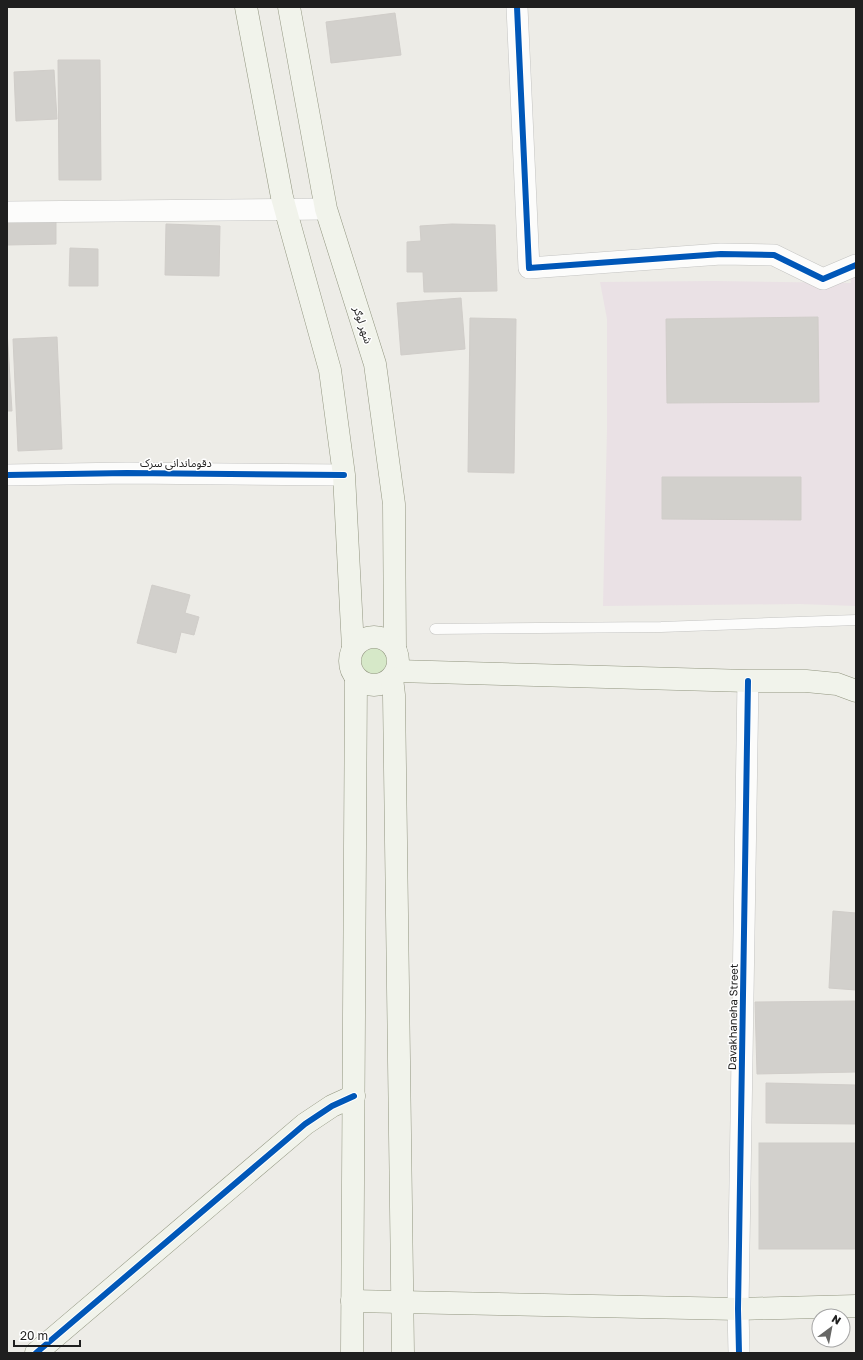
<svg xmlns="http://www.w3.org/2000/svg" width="863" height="1360" viewBox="0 0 863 1360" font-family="'Golos Text','Noto Sans Arabic',sans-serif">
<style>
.industrial{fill:#eae1e5}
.grass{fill:#d6e8c8}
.building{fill:#d2d0cc;stroke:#d0cdc9}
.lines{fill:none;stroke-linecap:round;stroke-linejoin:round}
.lane-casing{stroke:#c4c4c2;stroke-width:11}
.street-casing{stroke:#c4c4c2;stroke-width:22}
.secondary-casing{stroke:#929680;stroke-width:23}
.lane{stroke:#fcfcfb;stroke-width:10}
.street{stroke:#fcfcfb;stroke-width:21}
.secondary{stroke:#f1f3eb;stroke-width:22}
.cycleway-casing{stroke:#fff;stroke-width:8}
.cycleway{stroke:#0057b8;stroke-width:6}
.labels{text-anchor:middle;stroke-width:3;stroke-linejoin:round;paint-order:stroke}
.street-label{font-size:11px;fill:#1f1f1f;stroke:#fff}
</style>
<rect width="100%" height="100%" fill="#edece7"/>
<polygon class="industrial" points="856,272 856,606 799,604 603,606 607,429 607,319 600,282 714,281 851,283 850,274"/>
<circle class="grass" cx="375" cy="662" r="14"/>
<g class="building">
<polygon points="395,13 401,55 331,63 326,22"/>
<polygon points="58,60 100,60 101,180 59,180"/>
<polygon points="54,70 57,119 16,121 14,72"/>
<polygon points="56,221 56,244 8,245 8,222"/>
<polygon points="166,224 220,226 219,276 165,275"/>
<polygon points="452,224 495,225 497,291 424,292 423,272 407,272 407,242 421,241 420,226"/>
<polygon points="70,248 98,249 98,286 69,286"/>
<polygon points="461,298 465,349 401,355 397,303"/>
<polygon points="818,317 819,402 667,403 666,319"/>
<polygon points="470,318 516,319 514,473 468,472"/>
<polygon points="7,330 12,411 7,411"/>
<polygon points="57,337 62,449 18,451 13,339"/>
<polygon points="662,477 801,477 801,520 662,519"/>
<polygon points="152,585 190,595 185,613 199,617 194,635 181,632 176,653 137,643"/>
<polygon points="833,911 856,913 856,990 829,988"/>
<polygon points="856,1001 856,1072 757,1074 755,1002"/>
<polygon points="766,1083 856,1085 856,1124 766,1123"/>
<rect x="759" y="1143" width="97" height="106"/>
</g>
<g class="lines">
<defs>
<polyline id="lane" points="435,629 661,627 856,620"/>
<g id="street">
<polyline points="517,7 529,268 721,254 774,255 823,279 856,265"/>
<polyline points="7,212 326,209"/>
<polyline points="7,475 127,473 344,475"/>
<polyline points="739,1353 738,1309 748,681"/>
</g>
<g id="secondary">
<polyline points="246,7 282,197 330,370 344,475 353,648"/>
<polyline points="289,7 326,209 375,364 394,504 395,649"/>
<circle cx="374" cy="661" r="24"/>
<polyline points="397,671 748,681 806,681 837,684 856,691"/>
<polyline points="392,678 394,695 403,1353"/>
<polyline points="352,1301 738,1309 856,1306"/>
<polyline points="36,1353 305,1124 332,1106 354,1096"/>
<polyline points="352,1353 356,678"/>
</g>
</defs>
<use href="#lane" class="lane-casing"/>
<use href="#street" class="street-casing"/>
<use href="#secondary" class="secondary-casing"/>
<use href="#lane" class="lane"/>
<use href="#street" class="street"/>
<use href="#secondary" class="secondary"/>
<defs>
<g id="cycleway">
<polyline points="517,7 529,268 721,254 774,255 823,279 856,265"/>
<polyline points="7,475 127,473 344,475"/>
<polyline points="36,1353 305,1124 332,1106 354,1096"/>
<polyline points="739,1353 738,1309 748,681"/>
</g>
</defs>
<use href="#cycleway" class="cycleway-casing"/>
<use href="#cycleway" class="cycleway"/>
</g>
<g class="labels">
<g class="street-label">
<text transform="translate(363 325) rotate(72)" y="4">شهر لوګر</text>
<text x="176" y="467">دقوماندانی سرک</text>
<text transform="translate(733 1017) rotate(-89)" y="4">Davakhaneha Street</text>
</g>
</g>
<rect width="863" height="1360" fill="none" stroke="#1f1f1f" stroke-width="16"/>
<g transform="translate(831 1328) rotate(32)"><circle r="19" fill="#ffffff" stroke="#a5a5a5"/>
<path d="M0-3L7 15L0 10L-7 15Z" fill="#676765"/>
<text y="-6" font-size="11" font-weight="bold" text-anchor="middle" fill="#1f1f1f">N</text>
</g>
<path d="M14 1340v6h66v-6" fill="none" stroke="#1f1f1f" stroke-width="2"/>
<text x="20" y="1340" font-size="12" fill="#1f1f1f" stroke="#ffffff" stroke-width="3" paint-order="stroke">20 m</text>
</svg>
